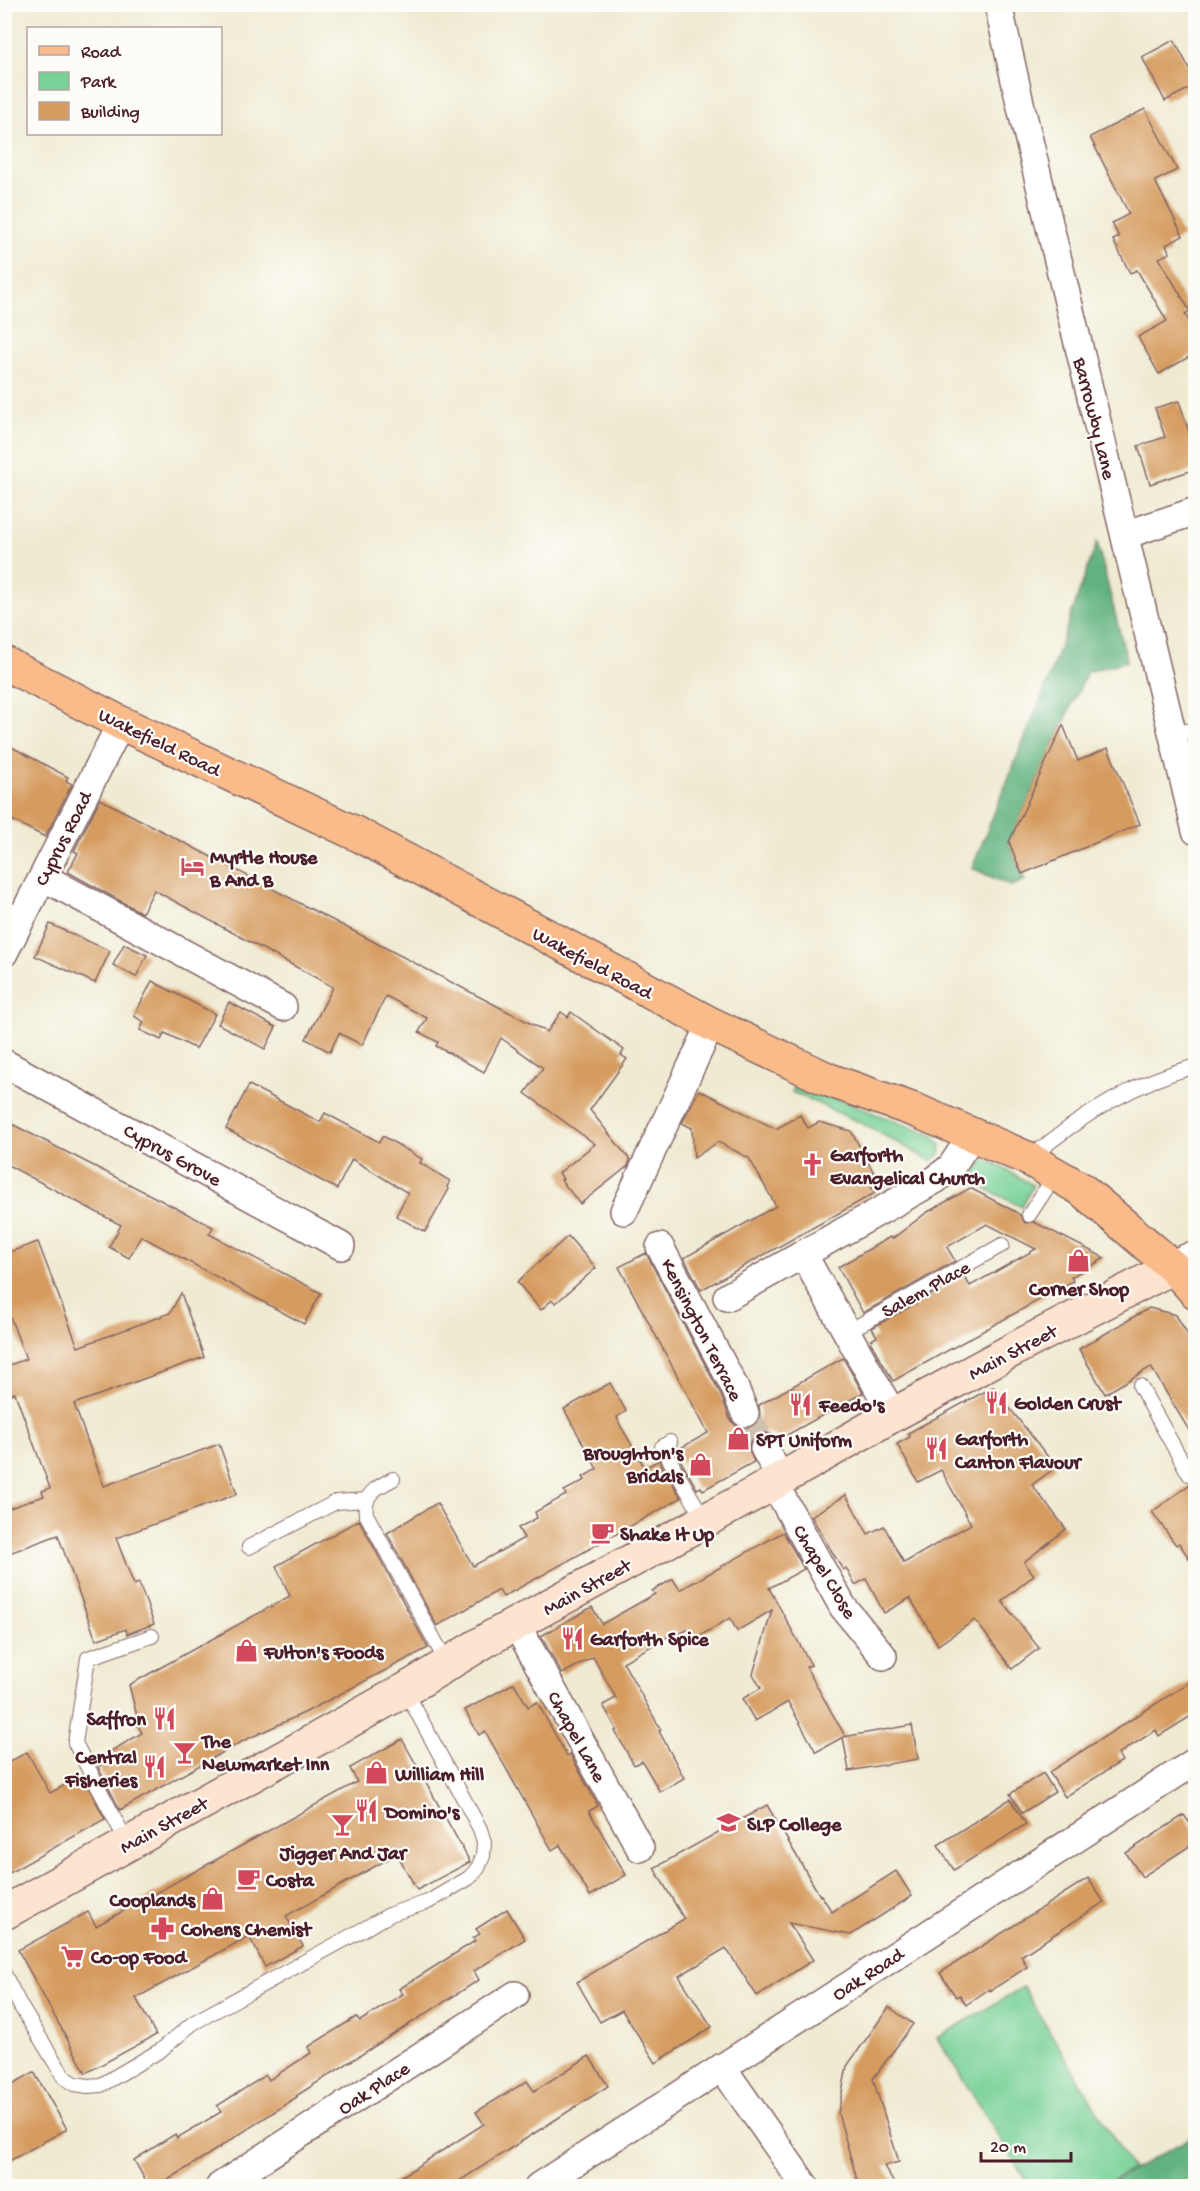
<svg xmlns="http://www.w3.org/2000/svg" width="1200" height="2191" viewBox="0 0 1200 2191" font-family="'Gochi Hand',sans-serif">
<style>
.green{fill:#78d197;stroke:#617861;stroke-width:1.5}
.forest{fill:#62b380;stroke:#566956;stroke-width:1.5}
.building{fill:#d59b5f}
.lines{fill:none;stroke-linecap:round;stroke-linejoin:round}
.minor-tunnel{stroke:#cec1b0;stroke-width:27;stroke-dasharray:27 14;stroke-linecap:butt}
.service-casing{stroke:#846665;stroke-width:16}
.minor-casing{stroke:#846665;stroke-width:30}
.tertiary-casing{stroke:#846665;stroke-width:36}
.secondary-casing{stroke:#846665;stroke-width:36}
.primary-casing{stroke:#846665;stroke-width:36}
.service{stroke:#fff;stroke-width:14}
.minor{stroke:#fff;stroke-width:27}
.tertiary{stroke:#fff;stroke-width:33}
.secondary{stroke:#fde4d1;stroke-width:33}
.primary{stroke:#fabb8b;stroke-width:33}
.labels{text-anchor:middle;stroke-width:4.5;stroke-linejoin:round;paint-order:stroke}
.street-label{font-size:20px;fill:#4a1f2b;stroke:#fdfcf7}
.poi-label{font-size:20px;font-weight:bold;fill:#4a1f2b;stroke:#fdfcf7;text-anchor:start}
</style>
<rect width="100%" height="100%" fill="#fdfcf7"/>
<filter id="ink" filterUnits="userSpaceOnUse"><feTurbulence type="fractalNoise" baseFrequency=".0167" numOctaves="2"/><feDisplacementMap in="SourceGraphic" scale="12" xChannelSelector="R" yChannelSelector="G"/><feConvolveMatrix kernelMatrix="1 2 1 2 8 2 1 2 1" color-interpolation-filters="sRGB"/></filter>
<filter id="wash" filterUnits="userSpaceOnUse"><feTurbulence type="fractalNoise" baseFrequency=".008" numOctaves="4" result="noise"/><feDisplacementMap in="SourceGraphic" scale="24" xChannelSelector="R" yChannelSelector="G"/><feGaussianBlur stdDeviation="1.35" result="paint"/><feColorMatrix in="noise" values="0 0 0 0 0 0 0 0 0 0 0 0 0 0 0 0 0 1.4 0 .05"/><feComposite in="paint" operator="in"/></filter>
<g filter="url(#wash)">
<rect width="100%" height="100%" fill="#efead1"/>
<g class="green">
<polygon points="795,1083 934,1136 941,1145 940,1154 931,1161 861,1123 792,1092"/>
<polygon points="989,1160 1033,1185 1022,1207 970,1181 981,1163"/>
<polygon points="1023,1987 1132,2169 1104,2186 1030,2186 937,2038"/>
</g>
<g class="forest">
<polygon points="1097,542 1127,661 1087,672 1009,842 1025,880 1011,886 972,868 1047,683"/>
<polygon points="1195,2135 1195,2175 1176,2186 1104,2186"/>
</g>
<g id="blocks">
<g class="building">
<polygon points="1174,40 1196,81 1196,85 1165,101 1142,57"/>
<polygon points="1145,109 1177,170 1155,181 1183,236 1166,245 1170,253 1159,258 1190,311 1185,314 1196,332 1196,353 1159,374 1138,337 1167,321 1137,270 1130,273 1113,240 1119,237 1112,223 1129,214 1090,137"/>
<polygon points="1179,401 1189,432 1196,430 1196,469 1150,484 1138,446 1165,437 1155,408"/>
<polygon points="1063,725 1078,761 1108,748 1140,824 1022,874 1009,842"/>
<polygon points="4,743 68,777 66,781 72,784 45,837 4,816"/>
<polygon points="100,799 547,1032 561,1012 568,1017 571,1012 624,1050 621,1055 627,1059 590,1110 630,1160 628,1166 580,1204 561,1180 563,1179 559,1173 595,1144 525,1093 543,1068 501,1038 484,1072 436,1046 438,1042 419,1032 427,1018 386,996 362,1045 339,1033 330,1052 306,1039 333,987 154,890 142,913 68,872 78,853 74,851"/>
<polygon points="50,924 110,951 95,983 35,956"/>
<polygon points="124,944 147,955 136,977 113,965"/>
<polygon points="152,981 215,1014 196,1049 165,1033 161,1040 140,1030 144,1022 134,1016"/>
<polygon points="229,1002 276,1027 265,1049 218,1024"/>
<polygon points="249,1085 320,1122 325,1113 379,1142 383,1136 422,1159 420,1163 450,1181 447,1187 449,1189 425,1232 396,1216 408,1193 352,1159 337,1189 226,1129"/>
<polygon points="699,1090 776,1129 800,1115 808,1128 819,1122 851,1131 879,1182 871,1187 875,1193 701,1290 684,1258 776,1206 749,1158 718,1142 694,1158 692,1128 682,1123"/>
<polygon points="4,1120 213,1227 209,1234 321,1293 304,1324 141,1236 129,1258 109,1247 121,1225 4,1163"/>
<polygon points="970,1188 1014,1211 1020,1215 1025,1223 1034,1222 1105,1258 1071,1277 1073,1281 893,1381 871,1343 871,1340 877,1337 872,1328 964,1276 970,1286 1036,1249 987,1224 947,1247 955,1261 863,1313 838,1267 890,1237 892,1239 926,1213"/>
<polygon points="568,1236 596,1268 556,1303 552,1300 541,1310 517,1282"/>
<polygon points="38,1242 78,1347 170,1313 181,1293 204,1357 74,1404 104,1486 219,1444 237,1494 116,1538 134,1585 139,1583 154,1624 127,1634 126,1629 96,1640 58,1535 4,1555 4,1510 44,1496 42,1491 50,1488 15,1393 4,1396 4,1367 26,1359 4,1301 4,1254"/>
<polygon points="646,1253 720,1393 730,1419 736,1426 743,1429 751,1427 757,1423 760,1416 759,1405 843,1358 863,1393 778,1440 773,1435 765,1432 756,1435 751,1439 748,1447 754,1462 703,1490 701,1487 697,1489 675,1451 708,1433 619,1267"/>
<polygon points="1149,1308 1176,1315 1196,1348 1196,1442 1151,1367 1105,1394 1079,1349"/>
<polygon points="610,1383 626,1411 617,1417 619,1423 645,1468 659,1460 681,1498 503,1597 499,1590 437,1626 387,1533 437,1503 473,1566 524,1538 518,1528 537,1518 535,1512 566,1495 564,1491 585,1480 583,1477 597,1469 564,1409"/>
<polygon points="993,1387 1056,1467 1032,1485 1066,1529 1024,1562 1034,1575 1002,1601 1039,1648 1012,1669 975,1620 938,1645 910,1598 884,1613 866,1579 855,1585 846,1568 843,1570 811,1516 846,1495 868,1534 884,1526 904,1563 971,1524 941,1470 918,1482 897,1444 910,1437 908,1433"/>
<polygon points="1196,1480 1196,1569 1179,1543 1176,1545 1152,1512"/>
<polygon points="359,1520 428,1648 304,1713 243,1741 120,1810 98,1767 104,1763 101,1757 142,1733 134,1718 137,1716 129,1685 290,1596 276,1566"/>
<polygon points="783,1532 804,1569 769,1588 811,1665 806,1667 845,1736 843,1737 912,1725 918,1759 849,1771 843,1737 816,1752 788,1702 755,1721 742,1699 761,1688 753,1674 772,1610 737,1631 730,1618 695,1639 689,1629 677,1635 676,1632 623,1662 661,1730 659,1731 684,1778 660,1792 642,1761 634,1765 615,1731 617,1730 603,1705 616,1698 593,1657 562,1674 541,1636 592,1607 602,1624 655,1594 652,1591 673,1579 680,1590"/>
<polygon points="1196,1678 1196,1713 1159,1736 1156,1730 1118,1754 1122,1761 1065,1797 1049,1772"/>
<polygon points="514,1683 528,1707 537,1702 567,1756 570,1754 598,1806 589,1811 626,1875 590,1896 560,1845 552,1850 485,1731 479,1735 465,1710"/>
<polygon points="402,1739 470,1862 417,1890 397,1854 286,1916 303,1946 265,1967 249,1936 136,1998 156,2035 86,2073 18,1950 88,1912 96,1926 357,1782 350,1768"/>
<polygon points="27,1752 50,1793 82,1776 105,1819 4,1876 4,1765"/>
<polygon points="1043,1773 1055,1792 1022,1813 1010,1794"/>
<polygon points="1010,1799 1026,1824 954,1870 938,1845"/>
<polygon points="767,1805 820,1896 821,1895 832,1912 896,1871 912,1896 851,1935 789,1923 813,1960 757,1996 726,1948 679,1976 712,2027 656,2063 622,2010 600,2022 577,1982 684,1919 654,1868"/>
<polygon points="1184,1815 1196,1832 1196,1842 1142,1877 1126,1853"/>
<polygon points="1088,1878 1104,1902 1021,1956 1027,1967 990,1991 989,1989 966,2005 960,1995 956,1997 940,1973"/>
<polygon points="507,1909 525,1939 474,1971 479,1980 296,2096 297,2097 206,2156 157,2187 149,2187 134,2160 175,2134 177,2138 221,2112 217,2106 266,2075 269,2080 311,2053 308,2047 356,2017 360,2021 403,1994 399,1989 475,1941 473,1938 480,1934 476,1929"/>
<polygon points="889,2007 913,2024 873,2079 899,2162 884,2166 896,2187 859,2187 838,2113 847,2066"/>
<polygon points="589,2056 608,2086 541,2129 450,2187 385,2187 484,2124 476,2112 527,2081 534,2091"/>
<polygon points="34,2072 67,2129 4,2164 4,2089"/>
</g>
</g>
</g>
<g filter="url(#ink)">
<use href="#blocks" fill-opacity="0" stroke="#846665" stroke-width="1.5"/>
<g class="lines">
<polyline class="minor-tunnel" points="745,1413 764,1448"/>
<defs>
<g id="service">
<polyline points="1172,734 1196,729"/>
<polyline points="4,907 23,917"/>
<path d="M1029 1159C1078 1117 1132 1083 1196 1066"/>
<polyline points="1029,1215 1056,1174"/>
<polyline points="847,1332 1002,1245"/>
<polyline points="1140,1386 1189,1474 1196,1468"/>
<polyline points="670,1442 662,1447 705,1521"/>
<path d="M393 1479C377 1487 363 1494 366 1514L447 1663"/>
<polyline points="249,1547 336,1502 367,1500"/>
<polyline points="128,1844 75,1743 88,1658 152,1636"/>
<polyline points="4,1974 21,2007 64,2077 75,2084 88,2086 101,2085 161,2050 193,2023 391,1914 428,1902 469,1878 478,1868 483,1856 484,1842 480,1829 405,1690"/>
</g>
<g id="minor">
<polyline points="998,4 1020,103 1196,831"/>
<polyline points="1125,535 1196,511"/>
<polyline points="43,877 283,1007"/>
<polyline points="4,953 121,723"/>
<polyline points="4,1063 341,1246"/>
<polyline points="624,1211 711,1024"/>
<polyline points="660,1247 734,1386 745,1413"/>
<polyline points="803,1254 893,1415"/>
<polyline points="727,1297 935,1180 951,1167 973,1134"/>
<polyline points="764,1448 781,1479"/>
<polyline points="774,1483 843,1607 883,1656"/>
<polyline points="516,1624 640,1848"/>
<polyline points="722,2067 805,2186"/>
<polyline points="220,2186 515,1995"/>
<polyline points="539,2186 1196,1761"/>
</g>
<polyline id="tertiary" points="1173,1267 1196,1257"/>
<polyline id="secondary" points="4,1913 405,1690 490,1638 774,1483 893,1415 1020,1346 1173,1267"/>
<polyline id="primary" points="4,663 121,723 359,835 711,1024 829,1080 917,1111 1029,1159 1081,1189 1173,1267 1196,1292"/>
</defs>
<use href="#service" class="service-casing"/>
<use href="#minor" class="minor-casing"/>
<use href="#tertiary" class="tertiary-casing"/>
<use href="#secondary" class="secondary-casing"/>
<use href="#primary" class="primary-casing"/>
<use href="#service" class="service"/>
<use href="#minor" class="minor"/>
<use href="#tertiary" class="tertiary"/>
<use href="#secondary" class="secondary"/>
<use href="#primary" class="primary"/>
</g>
</g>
<defs>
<symbol id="hotel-bare" viewBox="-9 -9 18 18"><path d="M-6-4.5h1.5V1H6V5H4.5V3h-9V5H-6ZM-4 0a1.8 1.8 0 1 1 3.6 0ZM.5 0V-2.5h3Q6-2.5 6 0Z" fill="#d1495b" stroke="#fdfcf7" stroke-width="2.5" paint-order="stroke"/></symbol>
<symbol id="church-bare" viewBox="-9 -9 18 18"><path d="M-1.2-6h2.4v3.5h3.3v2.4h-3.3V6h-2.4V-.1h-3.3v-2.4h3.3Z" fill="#d1495b" stroke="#fdfcf7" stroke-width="2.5" paint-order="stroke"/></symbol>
<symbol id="shop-bare" viewBox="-9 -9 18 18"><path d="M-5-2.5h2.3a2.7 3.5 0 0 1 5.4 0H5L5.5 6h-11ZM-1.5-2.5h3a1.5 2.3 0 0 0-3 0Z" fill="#d1495b" stroke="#fdfcf7" stroke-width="2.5" paint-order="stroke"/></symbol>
<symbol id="restaurant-bare" viewBox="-9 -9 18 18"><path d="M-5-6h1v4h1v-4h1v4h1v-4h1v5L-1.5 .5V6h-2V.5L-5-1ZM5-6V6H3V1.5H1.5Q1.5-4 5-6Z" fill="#d1495b" stroke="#fdfcf7" stroke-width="2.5" paint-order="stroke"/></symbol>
<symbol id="cafe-bare" viewBox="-9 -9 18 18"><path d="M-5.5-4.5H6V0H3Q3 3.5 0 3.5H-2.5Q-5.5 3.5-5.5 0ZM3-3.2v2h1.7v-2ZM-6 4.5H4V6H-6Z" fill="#d1495b" stroke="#fdfcf7" stroke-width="2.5" paint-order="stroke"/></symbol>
<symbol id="bar-bare" viewBox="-9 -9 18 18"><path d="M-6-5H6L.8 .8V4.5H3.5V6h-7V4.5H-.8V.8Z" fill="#d1495b" stroke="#fdfcf7" stroke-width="2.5" paint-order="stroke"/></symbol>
<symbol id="university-bare" viewBox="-9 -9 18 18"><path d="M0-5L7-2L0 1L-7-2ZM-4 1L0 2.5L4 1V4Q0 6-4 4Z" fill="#d1495b" stroke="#fdfcf7" stroke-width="2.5" paint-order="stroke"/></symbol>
<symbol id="pharmacy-bare" viewBox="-9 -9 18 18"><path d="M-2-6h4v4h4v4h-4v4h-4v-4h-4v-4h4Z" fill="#d1495b" stroke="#fdfcf7" stroke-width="2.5" paint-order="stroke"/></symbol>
<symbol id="supermarket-bare" viewBox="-9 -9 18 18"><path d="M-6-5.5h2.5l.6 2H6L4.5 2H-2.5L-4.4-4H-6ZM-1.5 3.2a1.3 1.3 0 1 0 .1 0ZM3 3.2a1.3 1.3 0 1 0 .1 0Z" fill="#d1495b" stroke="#fdfcf7" stroke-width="2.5" paint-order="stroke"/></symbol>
</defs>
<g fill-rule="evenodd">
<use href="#hotel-bare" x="176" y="850" width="33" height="33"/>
<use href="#church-bare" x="796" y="1148" width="33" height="33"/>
<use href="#shop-bare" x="1062" y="1244" width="33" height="33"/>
<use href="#restaurant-bare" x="980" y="1386" width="33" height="33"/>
<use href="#restaurant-bare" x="784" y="1388" width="33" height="33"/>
<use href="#shop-bare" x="722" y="1422" width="33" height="33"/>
<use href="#restaurant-bare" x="920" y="1432" width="33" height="33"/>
<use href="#shop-bare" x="684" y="1448" width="33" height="33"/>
<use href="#cafe-bare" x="586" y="1516" width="33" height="33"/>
<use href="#restaurant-bare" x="556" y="1622" width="33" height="33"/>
<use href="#shop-bare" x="230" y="1634" width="33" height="33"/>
<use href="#restaurant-bare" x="148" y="1702" width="33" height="33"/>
<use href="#bar-bare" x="168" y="1736" width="33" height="33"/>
<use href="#restaurant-bare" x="138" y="1750" width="33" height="33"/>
<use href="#shop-bare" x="360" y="1756" width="33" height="33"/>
<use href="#restaurant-bare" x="350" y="1794" width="33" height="33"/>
<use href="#university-bare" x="712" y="1806" width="33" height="33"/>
<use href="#bar-bare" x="326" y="1808" width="33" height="33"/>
<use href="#cafe-bare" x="232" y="1862" width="33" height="33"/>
<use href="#shop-bare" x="196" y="1882" width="33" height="33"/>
<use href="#pharmacy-bare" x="146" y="1912" width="33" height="33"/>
<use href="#supermarket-bare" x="56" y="1940" width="33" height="33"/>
</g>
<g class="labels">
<g class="street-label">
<text transform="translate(1096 418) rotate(76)" y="7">Barrowby Lane</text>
<text transform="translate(160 741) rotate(26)" y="7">Wakefield Road</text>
<text transform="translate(62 838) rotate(-63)" y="7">Cyprus Road</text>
<text transform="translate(593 962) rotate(28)" y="7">Wakefield Road</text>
<text transform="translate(173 1154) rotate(29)" y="7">Cyprus Grove</text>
<text transform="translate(925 1288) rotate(-29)" y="7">Salem Place</text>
<text transform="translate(703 1329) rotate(63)" y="7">Kensington Terrace</text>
<text transform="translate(1012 1351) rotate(-28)" y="7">Main Street</text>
<text transform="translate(826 1571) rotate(59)" y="7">Chapel Close</text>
<text transform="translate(586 1586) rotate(-29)" y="7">Main Street</text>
<text transform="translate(578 1736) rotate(61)" y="7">Chapel Lane</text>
<text transform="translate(163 1824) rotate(-29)" y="7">Main Street</text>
<text transform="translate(867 1973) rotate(-33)" y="7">Oak Road</text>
<text transform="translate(373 2087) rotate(-33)" y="7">Oak Place</text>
</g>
<g class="poi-label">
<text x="210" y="863">Myrtle House<tspan x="210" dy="23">B And B</tspan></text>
<text x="830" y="1161">Garforth<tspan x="830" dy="23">Evangelical Church</tspan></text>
<text x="1079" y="1295" text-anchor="middle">Corner Shop</text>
<text x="1014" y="1409">Golden Crust</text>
<text x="819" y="1411">Feedo's</text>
<text x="955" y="1445">Garforth<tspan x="955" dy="23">Canton Flavour</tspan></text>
<text x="756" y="1446">SPT Uniform</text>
<text x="683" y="1459" text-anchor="end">Broughton's<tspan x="683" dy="23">Bridals</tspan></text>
<text x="620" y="1540">Shake It Up</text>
<text x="590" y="1645">Garforth Spice</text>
<text x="264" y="1658">Fulton's Foods</text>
<text x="146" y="1725" text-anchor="end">Saffron</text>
<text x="202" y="1747">The<tspan x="202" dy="23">Newmarket Inn</tspan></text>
<text x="137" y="1763" text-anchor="end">Central<tspan x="137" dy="23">Fisheries</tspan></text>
<text x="395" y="1780">William Hill</text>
<text x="385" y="1818">Domino's</text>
<text x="747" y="1830">SLP College</text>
<text x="343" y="1859" text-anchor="middle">Jigger And Jar</text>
<text x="266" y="1886">Costa</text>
<text x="195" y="1906" text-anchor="end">Cooplands</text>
<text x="181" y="1935">Cohens Chemist</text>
<text x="91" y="1963">Co-op Food</text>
</g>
</g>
<rect width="1200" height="2191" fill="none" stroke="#fdfcf7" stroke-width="24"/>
<rect x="27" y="27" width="195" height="108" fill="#fdfcf7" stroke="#b5a4a5" stroke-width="1.5"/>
<rect x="39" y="46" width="30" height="9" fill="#fabb8b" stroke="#b5a4a5" stroke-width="1.5"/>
<text x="81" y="57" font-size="18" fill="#4a1f2b">Road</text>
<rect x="39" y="72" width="30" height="18" fill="#78d197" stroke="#b5a4a5" stroke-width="1.5"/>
<text x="81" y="87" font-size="18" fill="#4a1f2b">Park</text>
<rect x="39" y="102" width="30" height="18" fill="#d59b5f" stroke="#b5a4a5" stroke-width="1.5"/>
<text x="81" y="117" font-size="18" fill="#4a1f2b">Building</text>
<path d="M981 2152v9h90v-9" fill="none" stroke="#4a1f2b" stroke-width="3"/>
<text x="990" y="2152" font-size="18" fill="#4a1f2b" stroke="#fdfcf7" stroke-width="4.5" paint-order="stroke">20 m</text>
</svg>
